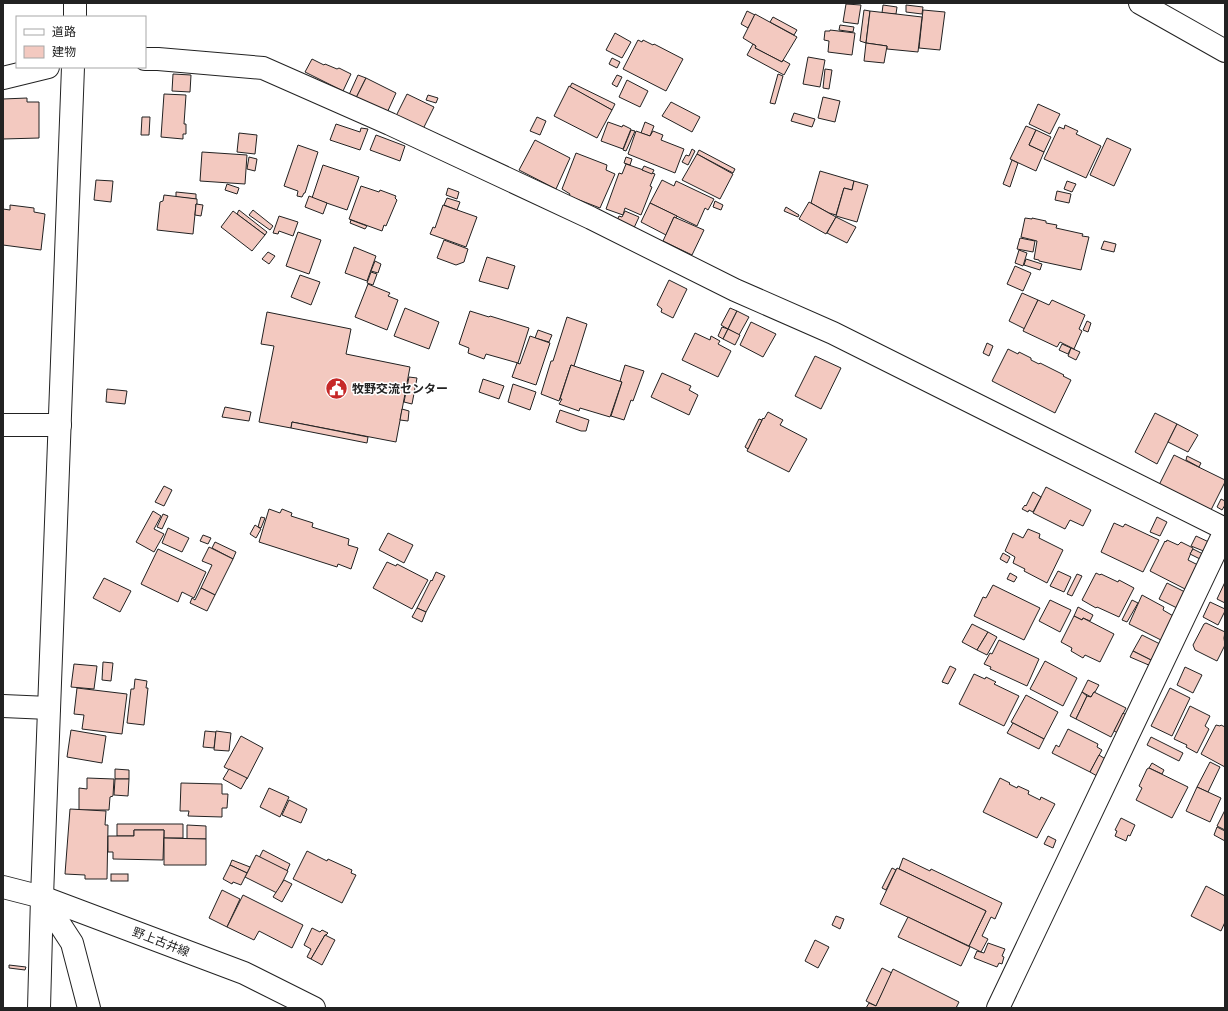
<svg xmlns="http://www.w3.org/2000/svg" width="1228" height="1011" viewBox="0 0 1228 1011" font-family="Signika,'Noto Sans JP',sans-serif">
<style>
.building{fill:#f3c9c0;stroke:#222}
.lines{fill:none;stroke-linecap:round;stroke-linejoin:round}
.minor-casing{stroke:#222;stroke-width:24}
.tertiary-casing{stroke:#222;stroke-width:24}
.secondary-casing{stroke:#222;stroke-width:24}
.minor{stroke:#fff;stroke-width:22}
.tertiary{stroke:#fff;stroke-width:22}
.secondary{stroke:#fff;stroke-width:22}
.labels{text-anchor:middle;stroke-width:3;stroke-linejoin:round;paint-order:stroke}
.poi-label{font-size:12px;font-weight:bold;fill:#222;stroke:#fff;text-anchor:start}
.street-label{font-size:12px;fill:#222;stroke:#fff}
</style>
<rect width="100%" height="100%" fill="#fff"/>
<g class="building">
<polygon points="846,4 861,5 858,24 843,22"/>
<polygon points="883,5 897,7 896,14 882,13"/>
<polygon points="906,5 923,7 922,14 906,12"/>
<polygon points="864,10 870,11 866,43 860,41"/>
<polygon points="923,10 945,12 940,50 919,48"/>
<polygon points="747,11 755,15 748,28 741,24"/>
<polygon points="870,11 922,17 918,52 887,49 887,46 866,43"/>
<polygon points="755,14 797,37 782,62 755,48 756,46 743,38"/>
<polygon points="773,17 797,30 794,35 770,22"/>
<polygon points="840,25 854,27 853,32 839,30"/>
<polygon points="830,30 855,33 852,55 828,52 829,41 824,40 825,31 830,31"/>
<polygon points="615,33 631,42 622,58 606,50"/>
<polygon points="638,40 642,42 643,40 653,45 654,44 683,59 666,91 623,69"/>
<polygon points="866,43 887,46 884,63 864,61"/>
<polygon points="753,44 756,46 755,48 782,62 783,60 790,64 784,75 747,55"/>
<polygon points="808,57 825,60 820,87 803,84"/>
<polygon points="612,58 620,62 617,68 609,64"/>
<polygon points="312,59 324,65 325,64 337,69 339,68 351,74 343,91 305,72"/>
<polygon points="825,69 832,70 829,89 823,88"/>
<polygon points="173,74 191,75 190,92 172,91"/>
<polygon points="778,74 783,76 775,104 770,103"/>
<polygon points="358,75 366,78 355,100 348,97"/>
<polygon points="617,75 622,77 617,87 612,84"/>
<polygon points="366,78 396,93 386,115 355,100"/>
<polygon points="627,80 648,91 640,107 619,97"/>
<polygon points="572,83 615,104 612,110 570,87"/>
<polygon points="569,86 612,110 597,138 554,116"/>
<polygon points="164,94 186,95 184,124 186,124 186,134 183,134 183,139 161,137"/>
<polygon points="407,94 434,107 421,133 394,120"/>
<polygon points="428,95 438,98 436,103 426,100"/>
<polygon points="823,97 840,101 835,122 818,118"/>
<polygon points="27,98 27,102 39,102 39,138 3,139 3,99"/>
<polygon points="671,102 700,117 692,132 662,116"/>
<polygon points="1038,104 1060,114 1050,134 1029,124"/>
<polygon points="794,113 815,119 812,127 791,121"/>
<polygon points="142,117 150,117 149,135 141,135"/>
<polygon points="537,117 546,121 540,135 530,131"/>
<polygon points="608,122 622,127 623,125 631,129 623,149 601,141"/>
<polygon points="645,122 654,126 650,136 641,133"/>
<polygon points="336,124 360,132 361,128 368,129 360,150 330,140"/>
<polygon points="1065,125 1078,131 1076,134 1101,146 1086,178 1044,159 1059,127 1064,129"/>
<polygon points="1026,126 1036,130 1029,145 1044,152 1036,171 1010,159"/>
<polygon points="631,130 635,131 626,151 623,150"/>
<polygon points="1036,130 1051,137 1044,152 1029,145"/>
<polygon points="636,131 650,136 653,131 663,135 661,140 684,149 675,173 628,154"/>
<polygon points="239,133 257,135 255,154 237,152"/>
<polygon points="376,135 405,146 400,161 370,150"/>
<polygon points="1107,138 1131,149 1114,186 1090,175"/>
<polygon points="535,140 570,158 556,189 519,170"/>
<polygon points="298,145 318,152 305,193 304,193 302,197 297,196 298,191 284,186"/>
<polygon points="692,149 695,151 688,165 682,162 686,155 689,156"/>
<polygon points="699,150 735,169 733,173 697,154"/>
<polygon points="202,152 247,155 245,184 200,181"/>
<polygon points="576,153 607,165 606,170 615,174 600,208 569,196 570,194 562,189"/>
<polygon points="697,154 733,174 720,199 682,180"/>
<polygon points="249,157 257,159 255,171 247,169"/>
<polygon points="626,157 632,159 630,165 624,163"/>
<polygon points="1012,160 1018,163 1010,187 1003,184"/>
<polygon points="626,164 655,174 650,186 652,187 641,215 625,208 623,215 606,209 619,173 622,174"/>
<polygon points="323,165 359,177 347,210 312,198"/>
<polygon points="644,166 654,170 652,174 642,170"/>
<polygon points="820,171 854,181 852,190 844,188 836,215 829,213 811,203"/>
<polygon points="96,180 113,181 111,202 94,200"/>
<polygon points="662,180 674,186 676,181 714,199 708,210 705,208 697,226 650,203"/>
<polygon points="854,181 868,185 857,222 836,216 844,188 852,190"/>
<polygon points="1067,181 1076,184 1072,192 1064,189"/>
<polygon points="227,184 239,188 237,194 225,190"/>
<polygon points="361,186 379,192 380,190 396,196 395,198 397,200 386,226 384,225 382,231 349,219"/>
<polygon points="448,188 459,192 457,199 446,195"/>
<polygon points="1057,191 1071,194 1069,203 1055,200"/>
<polygon points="176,192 196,194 196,199 176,197"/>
<polygon points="164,195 197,199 197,204 196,204 193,234 157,230 160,202 163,201"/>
<polygon points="309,196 327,203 323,214 305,207"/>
<polygon points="447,198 460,202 457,210 444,205"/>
<polygon points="715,201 723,205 721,210 713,207"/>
<polygon points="809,202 836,217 826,234 799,219"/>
<polygon points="650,203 677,216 676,218 674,217 666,235 641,222"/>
<polygon points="196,204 203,205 201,216 195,215"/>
<polygon points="10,205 34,208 34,212 45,214 41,250 3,245 3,209 10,210"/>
<polygon points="443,205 477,217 466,247 430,234 433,227 435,228"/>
<polygon points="786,207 799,215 798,217 784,211"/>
<polygon points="239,210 267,232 265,235 237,214"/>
<polygon points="253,210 273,226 270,230 249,215"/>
<polygon points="233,211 265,235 252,251 221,227"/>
<polygon points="625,211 639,217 633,230 616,223 619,216 622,217"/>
<polygon points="279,216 298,222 293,236 279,231 278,234 273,233"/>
<polygon points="674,217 704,230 692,255 663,241"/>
<polygon points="836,217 856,227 847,243 827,233"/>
<polygon points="1025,218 1032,219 1032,218 1046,221 1046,223 1057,225 1056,228 1083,234 1082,236 1089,237 1081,270 1039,261 1039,260 1034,259 1037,241 1021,237"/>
<polygon points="351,220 367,226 365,229 350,223"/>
<polygon points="298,232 321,240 309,274 286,266"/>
<polygon points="1020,238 1035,241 1033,252 1017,249"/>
<polygon points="444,240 468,249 464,262 456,265 437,258"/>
<polygon points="1104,241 1116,244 1114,252 1101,249"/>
<polygon points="354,247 376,256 367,281 345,273"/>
<polygon points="1019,250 1027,253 1023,266 1015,263"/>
<polygon points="268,252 275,256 269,264 262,259"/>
<polygon points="487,257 515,266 508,289 479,281"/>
<polygon points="1026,259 1042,264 1040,270 1024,265"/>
<polygon points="375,261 381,264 378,273 371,271"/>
<polygon points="1015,266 1031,273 1023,291 1007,284"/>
<polygon points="371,272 377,274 373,285 367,283"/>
<polygon points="300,275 320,282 311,305 291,297"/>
<polygon points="669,280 687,289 673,318 661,312 662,309 657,305"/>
<polygon points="368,284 390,293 388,296 398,300 387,330 355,317"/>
<polygon points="1022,293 1038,300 1025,329 1009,321"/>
<polygon points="1038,300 1049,305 1052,300 1085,315 1079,329 1082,331 1074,349 1060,342 1057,347 1023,331"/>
<polygon points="405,308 439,322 429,349 394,336"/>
<polygon points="730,308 737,311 728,329 721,325"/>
<polygon points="470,311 489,317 490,316 529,328 518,363 486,354 484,359 468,353 469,348 459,344"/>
<polygon points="737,311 749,317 739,335 728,329"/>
<polygon points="267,312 351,329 346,354 410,367 396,442 292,422 291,428 259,422 274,346 261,344"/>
<polygon points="567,317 587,324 574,366 571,365 559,401 541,394 551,361 553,361"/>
<polygon points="1087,321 1091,323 1088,332 1083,330"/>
<polygon points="751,322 776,334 763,357 740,345"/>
<polygon points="722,327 728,329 723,339 718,336"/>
<polygon points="728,329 740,335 735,345 723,339"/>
<polygon points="538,330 552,335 549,342 535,338"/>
<polygon points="695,333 710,340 711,336 720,341 718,344 731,351 718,377 682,360"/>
<polygon points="530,336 550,343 536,385 512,377 517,363 520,364"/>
<polygon points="987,343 993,346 989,356 983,353"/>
<polygon points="1062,344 1071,348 1068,354 1059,350"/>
<polygon points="1071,348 1080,352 1076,360 1068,356"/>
<polygon points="1008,349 1018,354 1019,352 1031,358 1031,360 1039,364 1040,363 1064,375 1063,376 1071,380 1055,413 992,381"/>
<polygon points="815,356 841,368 821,409 795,396"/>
<polygon points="571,365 622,382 610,417 580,408 579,411 559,404 562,399 560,399"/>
<polygon points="625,365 644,371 633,401 631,400 624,420 611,416 622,382 620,381"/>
<polygon points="662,373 691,386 689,390 698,395 689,415 651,397"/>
<polygon points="409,377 417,378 412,404 404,402"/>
<polygon points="483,379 504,386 499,399 479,392"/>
<polygon points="513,384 536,392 530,410 508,402"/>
<polygon points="107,389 127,391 125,404 106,402"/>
<polygon points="225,407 251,412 249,421 222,417"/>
<polygon points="402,409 409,411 408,421 400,420"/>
<polygon points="560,410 589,420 586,431 581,431 556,422"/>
<polygon points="768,412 783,420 780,425 807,439 789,472 747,451 763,418 764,419"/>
<polygon points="1155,413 1177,424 1157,464 1135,452"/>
<polygon points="759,419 762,420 748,449 745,447"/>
<polygon points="292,422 368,437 367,443 291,428"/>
<polygon points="1177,424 1198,435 1188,452 1168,442"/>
<polygon points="1174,455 1225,480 1225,482 1210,512 1158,487"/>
<polygon points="1187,456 1201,463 1199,467 1186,460"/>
<polygon points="164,486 172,490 164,506 155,502"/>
<polygon points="1046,487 1091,510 1083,526 1070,520 1065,529 1033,513"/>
<polygon points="1033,492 1041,497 1033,512 1029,510 1028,512 1022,509 1025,505 1026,506"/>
<polygon points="1221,499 1225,501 1225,505 1222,510 1217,507"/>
<polygon points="269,509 280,513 282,509 292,513 291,516 313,523 312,527 349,539 348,545 358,548 351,569 338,564 337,567 259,542"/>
<polygon points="153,511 161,516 154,529 164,534 154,552 136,542"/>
<polygon points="163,514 168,516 162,529 157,527"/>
<polygon points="261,517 265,518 261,528 258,527"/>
<polygon points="1157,517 1167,522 1160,536 1150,532"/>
<polygon points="1114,523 1123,527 1125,524 1159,540 1143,572 1101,552"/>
<polygon points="255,525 261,529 256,538 250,534"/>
<polygon points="168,528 189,538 182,552 162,543"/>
<polygon points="1028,529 1040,534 1039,538 1063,550 1047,583 1024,571 1025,569 1013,563 1015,557 1005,551 1013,533 1023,538"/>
<polygon points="388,533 413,545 404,563 379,550"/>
<polygon points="203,535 211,538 208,544 200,541"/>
<polygon points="1196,536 1211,543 1206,552 1191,546"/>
<polygon points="1167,540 1178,545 1181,542 1193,548 1188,560 1200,566 1187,590 1150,571 1165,541 1166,542"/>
<polygon points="215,542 236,552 233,559 212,548"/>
<polygon points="209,547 233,559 215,595 201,588 212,565 202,561"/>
<polygon points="158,549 206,572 194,598 182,592 178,602 141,584"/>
<polygon points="1193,549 1207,556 1204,561 1190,554"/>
<polygon points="1003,553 1010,557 1007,563 1000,559"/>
<polygon points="387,562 396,566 397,564 428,580 412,609 373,588"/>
<polygon points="1058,571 1071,577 1064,592 1050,586"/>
<polygon points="436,572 445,576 426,612 417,608 431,580 432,581"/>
<polygon points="1010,573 1017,577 1014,582 1007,579"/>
<polygon points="1096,573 1100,575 1101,574 1118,582 1119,580 1134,588 1119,617 1097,607 1096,608 1082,600"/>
<polygon points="1077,574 1082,576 1072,596 1067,594"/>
<polygon points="104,578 131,591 120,612 93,598"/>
<polygon points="1225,582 1225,603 1217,599"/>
<polygon points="1167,583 1187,593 1179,609 1159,599"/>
<polygon points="993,585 1040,608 1024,640 974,616 983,597 986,598"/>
<polygon points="201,588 215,595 207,611 190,603 192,598 195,600"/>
<polygon points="1142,595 1164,607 1163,610 1175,617 1163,641 1129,624"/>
<polygon points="1050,600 1071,610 1060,632 1039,621"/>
<polygon points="1132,600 1138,603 1127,622 1122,620"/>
<polygon points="1210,602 1225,609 1225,611 1218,625 1203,617"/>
<polygon points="1078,607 1093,615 1090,621 1083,618 1082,620 1074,616"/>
<polygon points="417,608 426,612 422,622 412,617"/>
<polygon points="1074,616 1082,620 1083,618 1114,634 1100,662 1085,655 1083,658 1071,651 1072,648 1061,642"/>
<polygon points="1206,623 1225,632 1224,638 1225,645 1217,661 1195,650 1193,645 1204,624"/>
<polygon points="972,624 988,632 977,650 962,642"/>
<polygon points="988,632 997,637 987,655 977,650"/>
<polygon points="1142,635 1162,645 1153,661 1133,651"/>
<polygon points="999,640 1039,659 1027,686 990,669 991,667 984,664 990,653 992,654"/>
<polygon points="1133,651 1153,661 1151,666 1130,657"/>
<polygon points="1045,661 1077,678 1063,706 1030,689"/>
<polygon points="103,662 113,663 111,681 102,680"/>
<polygon points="74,664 97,666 94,689 71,687"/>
<polygon points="950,666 956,669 948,684 942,682"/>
<polygon points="1185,667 1202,675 1193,693 1177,685"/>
<polygon points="974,674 985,679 986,677 996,682 994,684 1019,696 1004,726 959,704"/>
<polygon points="135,679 147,681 146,688 148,688 144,725 127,723 131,689 134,689"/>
<polygon points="1088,680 1099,685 1095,692 1094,692 1091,697 1082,692"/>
<polygon points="77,688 127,694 122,734 82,729 84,715 74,714"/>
<polygon points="1170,688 1190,698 1172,736 1151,726"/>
<polygon points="1082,692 1087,696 1076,719 1070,716"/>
<polygon points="1094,692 1126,708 1111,737 1076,719 1087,696 1091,697"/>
<polygon points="1026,695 1058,712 1044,739 1011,722"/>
<polygon points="1190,706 1210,716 1205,726 1209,729 1197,753 1186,747 1187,745 1174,739"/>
<polygon points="1123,713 1128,716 1120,734 1114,731"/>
<polygon points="1013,723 1044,739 1039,749 1007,733"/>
<polygon points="1216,725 1220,726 1221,725 1225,727 1225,767 1201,754"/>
<polygon points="1068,729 1098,744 1097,747 1102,750 1090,772 1052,753 1056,745 1059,747"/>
<polygon points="71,730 106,736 102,763 67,757"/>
<polygon points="205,731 216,732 214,748 203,747"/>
<polygon points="216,731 231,733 229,751 214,750"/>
<polygon points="241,736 263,748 247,779 224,767"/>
<polygon points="1151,737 1183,753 1179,761 1147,745"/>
<polygon points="1099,755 1107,760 1097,776 1090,772"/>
<polygon points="1210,762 1220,767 1208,792 1197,787"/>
<polygon points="1152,763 1164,770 1162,774 1149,768"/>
<polygon points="1149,768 1188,787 1172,818 1136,800 1142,788 1139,786 1147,769"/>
<polygon points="115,769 129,770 129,779 115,779"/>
<polygon points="229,769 247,778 241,789 223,779"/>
<polygon points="87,778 114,779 113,796 110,797 109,810 79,810 79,788 87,789"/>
<polygon points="1000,778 1010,783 1009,784 1017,788 1018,786 1029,791 1028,794 1040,800 1041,797 1055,804 1037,838 983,812"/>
<polygon points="115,779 129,779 128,796 114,795"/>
<polygon points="181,783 222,784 222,794 228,794 227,808 222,808 222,817 188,816 189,811 180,811"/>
<polygon points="1197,787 1221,798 1210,822 1186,811"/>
<polygon points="269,788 289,797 280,817 260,807"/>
<polygon points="289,800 307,809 301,823 282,815"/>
<polygon points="70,809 106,811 105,825 108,825 107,879 85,879 85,875 65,874"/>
<polygon points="1225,810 1225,830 1217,826"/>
<polygon points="1121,818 1135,825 1130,836 1128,835 1126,841 1115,836 1117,831 1115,830"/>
<polygon points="117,824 183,824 183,838 164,838 164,830 134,830 134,836 117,836"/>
<polygon points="187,825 206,826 206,839 187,839"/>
<polygon points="1217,827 1225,831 1225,841 1214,835"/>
<polygon points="134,830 164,830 163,860 113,859 113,852 108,852 108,836 134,836"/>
<polygon points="1048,836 1056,840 1053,848 1044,844"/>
<polygon points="164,838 206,839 206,865 164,865"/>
<polygon points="263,850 290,864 287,871 259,858"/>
<polygon points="307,851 327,861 328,859 352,870 351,873 356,875 342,903 293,879"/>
<polygon points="256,855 288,871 277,893 245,877"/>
<polygon points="903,858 930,871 931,869 1002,903 995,919 991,917 982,936 988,939 981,952 969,946 986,911 899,869"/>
<polygon points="232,860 250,867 247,873 230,865"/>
<polygon points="230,865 247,873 241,885 233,882 232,884 223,879"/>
<polygon points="892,868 896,870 886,890 882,888"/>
<polygon points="897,868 986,911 969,946 880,904"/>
<rect x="111" y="874" width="17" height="7"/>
<polygon points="284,880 292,884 282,902 273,897"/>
<polygon points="1206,886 1225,896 1225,922 1221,931 1191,916"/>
<polygon points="222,890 240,899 227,927 209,918"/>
<polygon points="243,895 303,925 292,948 259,931 254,940 227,927"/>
<polygon points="836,916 844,919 840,929 832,925"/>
<polygon points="908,917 970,947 961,966 898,937"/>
<polygon points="312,928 320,932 322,930 328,933 326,935 325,935 311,959 307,957 311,949 304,945"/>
<polygon points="325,935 335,940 322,965 311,959"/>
<polygon points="815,940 829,947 818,968 805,961"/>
<polygon points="988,943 1005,949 1002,956 1004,957 1002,964 999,963 997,967 974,958 977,951 984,953"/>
<polygon points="9,965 26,967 25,970 9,968"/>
<polygon points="882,968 892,973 876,1006 866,1001"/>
<polygon points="893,969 959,1002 956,1008 866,1008 869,1003 876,1006"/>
</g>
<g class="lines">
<defs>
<g id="minor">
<polyline points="1140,3 1225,51"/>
<polyline points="145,59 158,59 263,68 390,124 591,218 735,290 833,333 1225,529"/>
<polyline points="3,78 48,67"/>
<polyline points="3,425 60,425"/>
<polyline points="3,706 49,708"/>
<polyline points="42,897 72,943 89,1008"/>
<polyline points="998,1008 1225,531"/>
</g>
<g id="tertiary">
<polyline points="75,17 75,3"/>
<polyline points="39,1008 42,897 73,67"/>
</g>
<polyline id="secondary" points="3,887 42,897 244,973 314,1008"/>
</defs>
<use href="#minor" class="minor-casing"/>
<use href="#tertiary" class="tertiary-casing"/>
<use href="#secondary" class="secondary-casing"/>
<use href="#minor" class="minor"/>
<use href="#tertiary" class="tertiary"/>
<use href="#secondary" class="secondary"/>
</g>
<defs>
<symbol id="civic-disc" viewBox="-11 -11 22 22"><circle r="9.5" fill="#c62828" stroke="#fff"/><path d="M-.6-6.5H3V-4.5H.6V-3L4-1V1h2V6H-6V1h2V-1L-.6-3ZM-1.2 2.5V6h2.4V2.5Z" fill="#fff"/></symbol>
</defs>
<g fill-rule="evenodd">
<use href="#civic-disc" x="324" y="376" width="25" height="25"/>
</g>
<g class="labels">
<g class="poi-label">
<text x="352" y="393">牧野交流センター</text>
</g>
<g class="street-label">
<text transform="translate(161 942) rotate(21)" y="4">野上古井線</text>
</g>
</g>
<rect width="1228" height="1011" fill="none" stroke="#222222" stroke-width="8"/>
<rect x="16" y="16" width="130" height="52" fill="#ffffff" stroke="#a7a7a7"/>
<rect x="24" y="29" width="20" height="6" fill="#ffffff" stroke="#a7a7a7"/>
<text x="52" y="36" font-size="12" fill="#222222">道路</text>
<rect x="24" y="46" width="20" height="12" fill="#f3c9c0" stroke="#a7a7a7"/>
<text x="52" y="56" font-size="12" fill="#222222">建物</text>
</svg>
